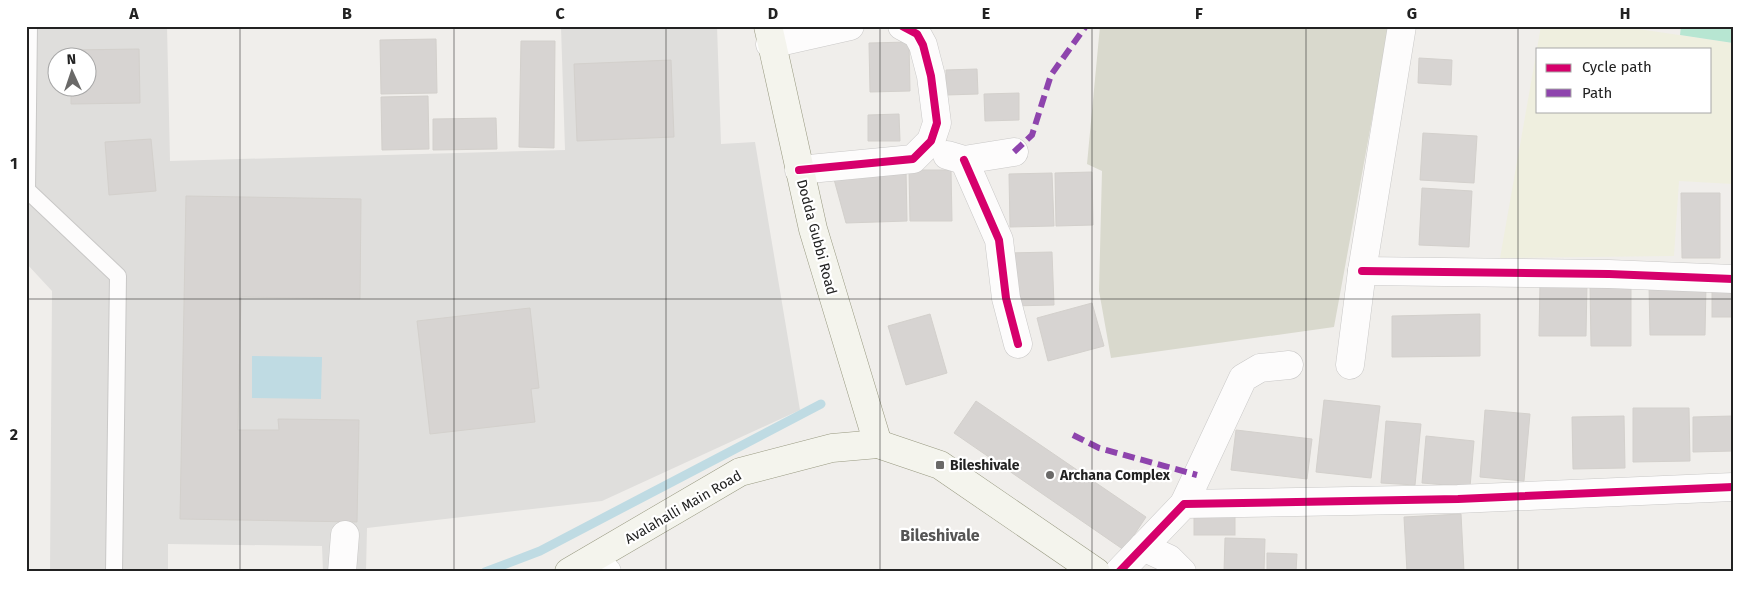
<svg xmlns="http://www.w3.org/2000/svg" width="1759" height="598" viewBox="0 0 1759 598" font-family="'Fira Sans',sans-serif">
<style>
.residential{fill:#dfdedc;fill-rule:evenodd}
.construction{fill:#d9d9cd}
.farmland{fill:#efefdf;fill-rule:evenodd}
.pitch{fill:#b7e6d2}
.water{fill:#bfdbe3}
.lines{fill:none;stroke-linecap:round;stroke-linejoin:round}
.stream{stroke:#bfdbe3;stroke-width:9}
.building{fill:#d7d4d2;stroke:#d3d0cc}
.service-casing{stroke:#c9c8c7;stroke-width:18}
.minor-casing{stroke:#c9c8c7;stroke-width:29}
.secondary-casing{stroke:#999a82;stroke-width:29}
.service{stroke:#fdfcfc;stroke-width:16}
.minor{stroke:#fdfcfc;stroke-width:28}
.secondary{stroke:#f4f4ed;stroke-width:28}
.quiet{stroke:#8e44ad;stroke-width:6;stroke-dasharray:12 6;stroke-linecap:butt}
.cycleway-casing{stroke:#fff;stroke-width:11}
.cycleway{stroke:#d6006c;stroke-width:8}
.grid{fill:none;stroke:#222;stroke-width:1;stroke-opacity:0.55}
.poi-dot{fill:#6a6968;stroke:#fff;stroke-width:2}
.labels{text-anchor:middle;stroke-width:4.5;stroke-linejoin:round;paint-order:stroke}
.street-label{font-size:14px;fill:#222;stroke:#fff}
.poi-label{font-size:14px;font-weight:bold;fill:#222;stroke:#fff;text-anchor:start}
.quarter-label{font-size:16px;font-weight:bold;fill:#555;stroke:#fff}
.neatline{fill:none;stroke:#222;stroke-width:2}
.grid-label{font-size:16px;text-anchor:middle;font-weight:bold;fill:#222}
</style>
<rect width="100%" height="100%" fill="#f0eeeb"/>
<path class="residential" d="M26 26H167L170 161 565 150 561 27 717 26 721 144 755 142 800 410 602 501 367 528 366 572H323L322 546 168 544V572H50L52 291 26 263ZM58 58H88V88H58Z"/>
<polygon class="construction" points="1100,26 1389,26 1334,327 1111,358 1099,291 1102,171 1087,164"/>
<path class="farmland" d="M1541 26H1618L1733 43V184L1679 181 1674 256 1500 258ZM1538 49H1710V111H1538Z"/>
<polygon class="pitch" points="1681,26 1733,26 1733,43 1680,35"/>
<polygon class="water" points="252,356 322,357 321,399 252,398"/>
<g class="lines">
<polyline class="stream" points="485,572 540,551 821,404"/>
</g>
<g class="building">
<polygon points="436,39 437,93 381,94 380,40"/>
<polygon points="521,41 555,41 554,148 519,147"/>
<polygon points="909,42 910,91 870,92 869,43"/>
<polygon points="139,49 140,103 71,104 71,88 88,88 88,58 70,58 70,50"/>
<polygon points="1419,58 1452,60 1451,85 1418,83"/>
<polygon points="671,60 674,137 577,141 574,64"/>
<polygon points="977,69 978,94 946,95 946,70"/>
<polygon points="1019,93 1019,120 985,121 984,94"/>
<polygon points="428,96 429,149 382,150 381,97"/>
<polygon points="899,114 900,141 868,141 868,115"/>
<polygon points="496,118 497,149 433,150 433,119"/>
<polygon points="1423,133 1477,136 1474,183 1420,180"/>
<polygon points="151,139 156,191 109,195 105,142"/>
<polygon points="906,170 907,221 846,223 832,172"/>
<polygon points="909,170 951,170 952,221 910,221"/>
<polygon points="1092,172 1093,225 1056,226 1055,173"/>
<polygon points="1052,173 1054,226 1010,227 1009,174"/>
<polygon points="1422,188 1472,191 1469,247 1419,245"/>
<polygon points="1681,193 1720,193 1720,258 1682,258"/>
<polygon points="186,196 361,199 360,299 241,297 238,430 279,430 278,419 359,420 357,522 180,519"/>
<polygon points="1052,252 1054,305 1011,306 1009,253"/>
<polygon points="1540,282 1587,283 1586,336 1539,336"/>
<polygon points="1631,283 1631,346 1591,346 1590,284"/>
<polygon points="1706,284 1705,335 1650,335 1649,285"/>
<rect x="1712" y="284" width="21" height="33"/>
<polygon points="1092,303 1104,346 1048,361 1037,318"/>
<polygon points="530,308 539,388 531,389 535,422 430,434 417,321"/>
<polygon points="930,314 947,373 906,385 888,326"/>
<polygon points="1480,314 1480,356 1392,357 1392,316"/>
<polygon points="1324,400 1380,406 1371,478 1316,472"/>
<polygon points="976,401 1146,517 1124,550 954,433"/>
<polygon points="1633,408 1689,408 1690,461 1633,462"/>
<polygon points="1485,410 1530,414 1524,481 1480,477"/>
<polygon points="1624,416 1625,468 1573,469 1572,417"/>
<polygon points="1733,416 1733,451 1693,452 1693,417"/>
<polygon points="1386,421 1421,424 1415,485 1381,483"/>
<polygon points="1236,430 1312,439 1307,479 1231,470"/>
<polygon points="1426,436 1474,441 1470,487 1422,483"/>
<rect x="1194" y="507" width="41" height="28"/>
<polygon points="1461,514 1464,572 1407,572 1404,517"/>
<polygon points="1225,538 1265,539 1264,572 1224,572"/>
<polygon points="1267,553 1297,554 1296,572 1267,572"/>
</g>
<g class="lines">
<defs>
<polyline id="service" points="29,26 27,190 118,276 114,572"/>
<g id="minor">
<polyline points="770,44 850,26"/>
<polyline points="947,155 964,160 1014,152"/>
<polyline points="964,160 999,240 1006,298 1018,344"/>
<polyline points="799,170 913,159 931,141 937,123 931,76 923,45 917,34 902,26"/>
<polyline points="1362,271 1609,274 1733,279"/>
<polyline points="1350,365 1362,271 1402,26"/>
<polyline points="1184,504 1243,378 1260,368 1289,365"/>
<polyline points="1143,547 1169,559 1182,572"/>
<polyline points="585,564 607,572"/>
<polyline points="342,572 345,535"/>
<polyline points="1119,572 1184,504 1458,499 1733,487"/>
</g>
<g id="secondary">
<polyline points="768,26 813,229 878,444"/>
<polyline points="569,572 740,472 832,448 878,444 940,465 1096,572"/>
</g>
</defs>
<use href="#service" class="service-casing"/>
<use href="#minor" class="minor-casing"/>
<use href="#secondary" class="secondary-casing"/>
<use href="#service" class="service"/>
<use href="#minor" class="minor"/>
<use href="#secondary" class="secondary"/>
<g class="quiet">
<polyline points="1014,152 1032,135 1051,75 1086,26"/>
<polyline points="1073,435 1099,448 1197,475"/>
</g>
<defs>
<g id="cycleway">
<polyline points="964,160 999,240 1006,298 1018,344"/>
<polyline points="799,170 913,159 931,141 937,123 931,76 923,45 917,34 902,26"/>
<polyline points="1362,271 1609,274 1733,279"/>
<polyline points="1119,572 1184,504 1458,499 1733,487"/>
</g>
</defs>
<use href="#cycleway" class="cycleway-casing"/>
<use href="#cycleway" class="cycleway"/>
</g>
<path class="grid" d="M240 26V572M454 26V572M666 26V572M880 26V572M1092 26V572M1306 26V572M1518 26V572M26 299H1733"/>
<g class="poi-dot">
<rect x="935" y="460" width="10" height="10" rx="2.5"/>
<circle cx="1050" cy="475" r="5"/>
</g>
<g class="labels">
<g class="street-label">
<text transform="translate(817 237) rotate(75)" y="5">Dodda Gubbi Road</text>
<text transform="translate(683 507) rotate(-30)" y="5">Avalahalli Main Road</text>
</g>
<g class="poi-label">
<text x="950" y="470">Bileshivale</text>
<text x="1060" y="480">Archana Complex</text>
</g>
<g class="quarter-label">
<text x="940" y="541">Bileshivale</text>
</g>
</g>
<rect width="1759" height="598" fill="none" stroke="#ffffff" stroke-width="55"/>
<rect x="1536" y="48" width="175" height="65" fill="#ffffff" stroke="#a7a7a7"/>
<rect x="1546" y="64" width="25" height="8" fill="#d6006c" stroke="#a7a7a7"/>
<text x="1582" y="72" font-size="15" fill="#222222">Cycle path</text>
<rect x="1546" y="89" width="25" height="8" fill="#8e44ad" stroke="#a7a7a7"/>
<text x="1582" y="98" font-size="15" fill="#222222">Path</text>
<g transform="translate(72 72) rotate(357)"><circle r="24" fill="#ffffff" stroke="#a7a7a7"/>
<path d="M0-4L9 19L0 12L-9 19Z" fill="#6a6968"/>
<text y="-8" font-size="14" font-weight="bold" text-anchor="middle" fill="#222222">N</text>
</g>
<rect x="28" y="28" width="1704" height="542" class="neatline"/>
<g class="grid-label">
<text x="134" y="19">A</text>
<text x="347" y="19">B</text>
<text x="560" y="19">C</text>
<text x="773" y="19">D</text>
<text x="986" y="19">E</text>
<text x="1199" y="19">F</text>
<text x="1412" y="19">G</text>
<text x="1625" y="19">H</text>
<text x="14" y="169">1</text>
<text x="14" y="440">2</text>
</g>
</svg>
